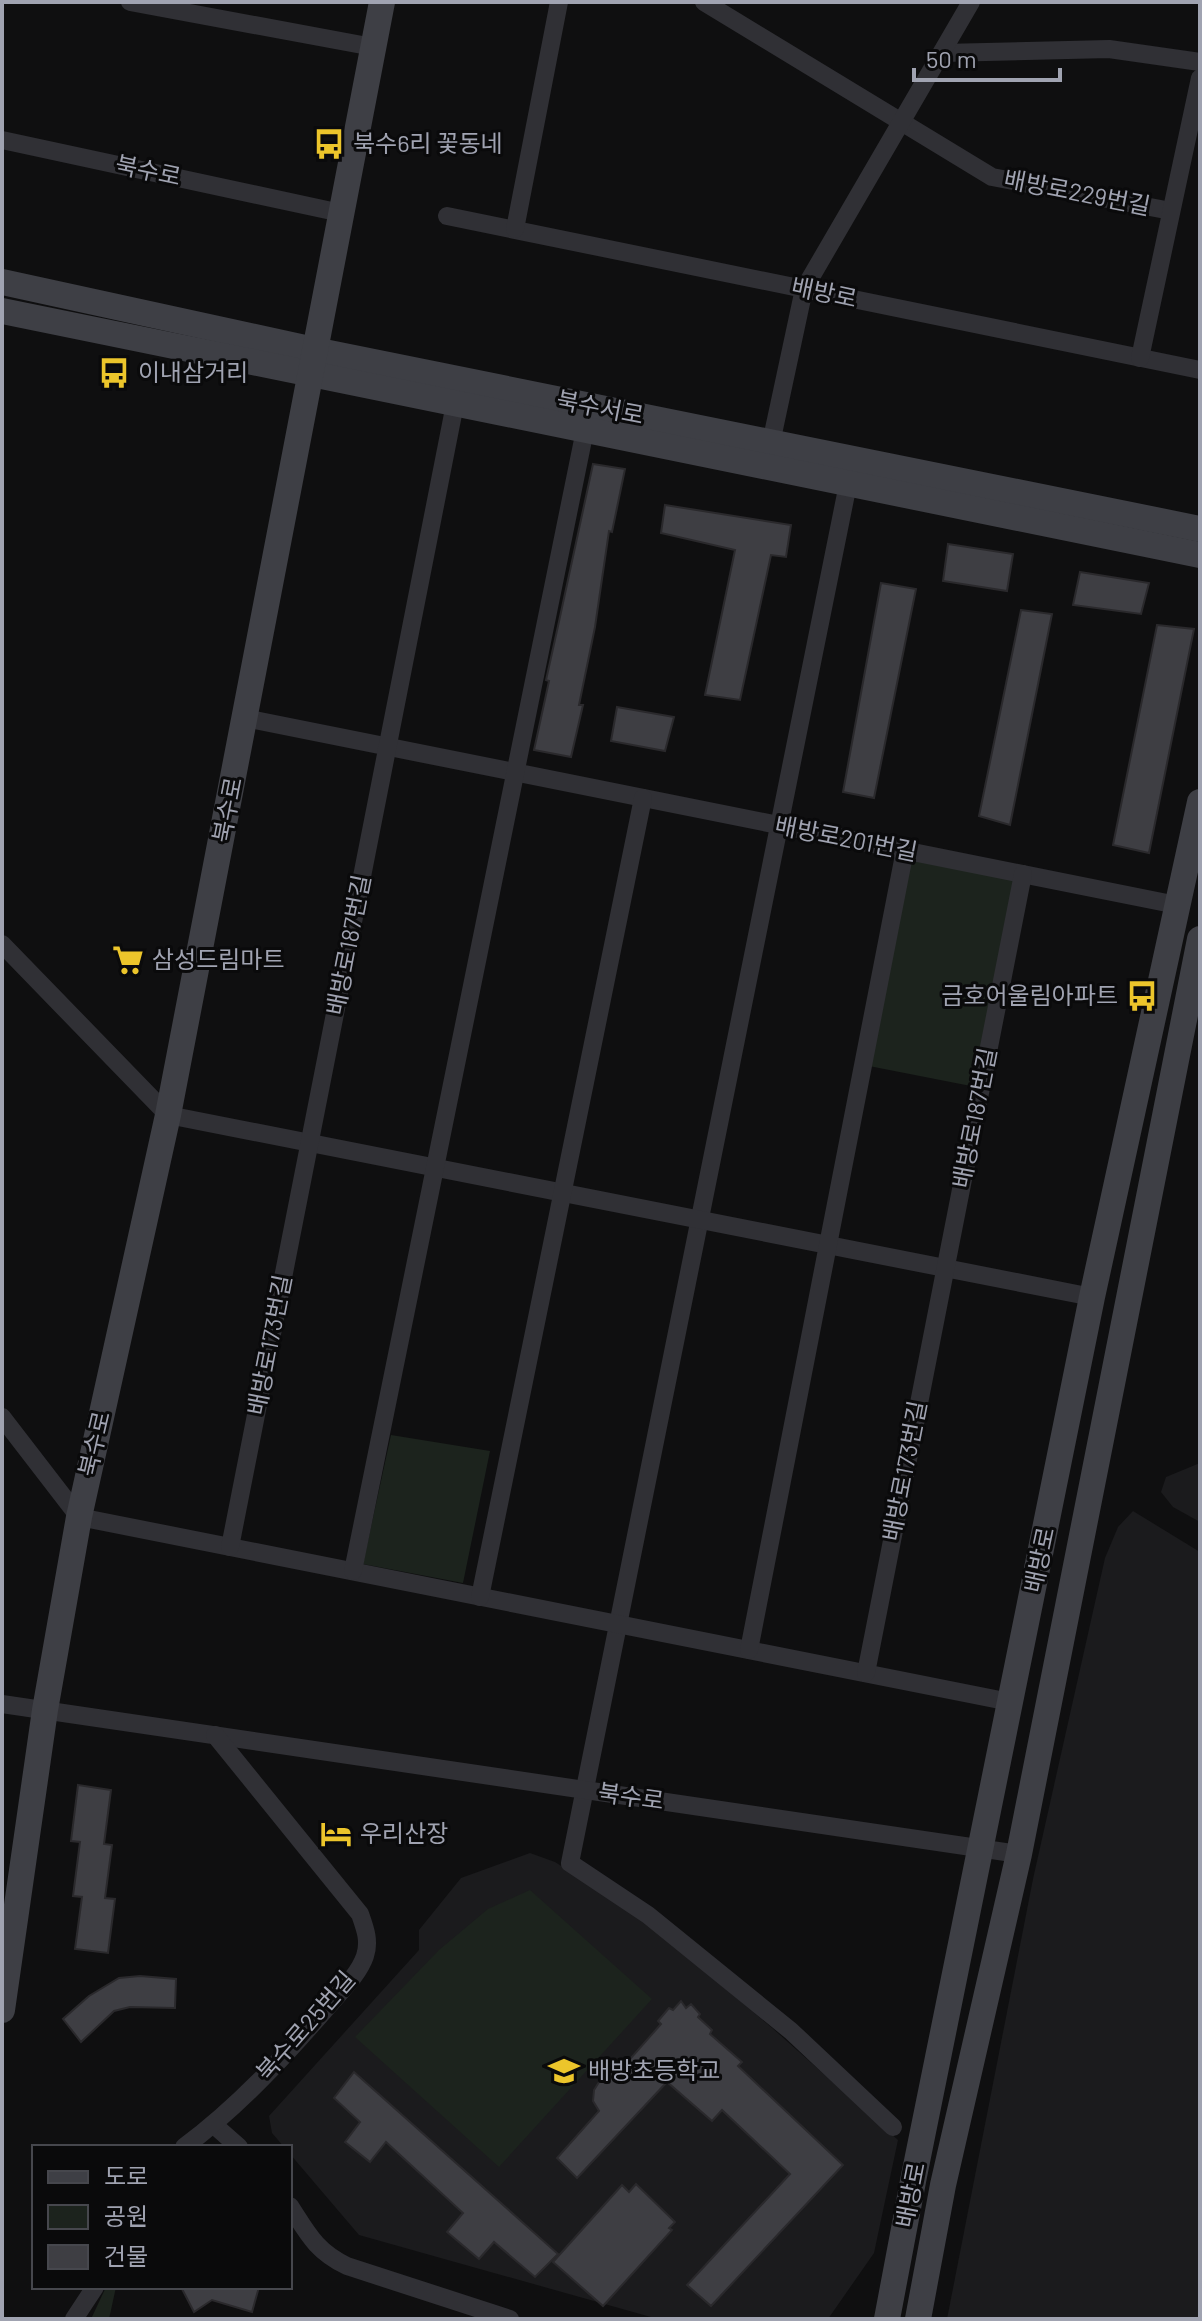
<svg xmlns="http://www.w3.org/2000/svg" width="1202" height="2321" viewBox="0 0 1202 2321" font-family="Barlow,'Noto Sans KR',sans-serif">
<style>
.built{fill:#1b1b1d}
.green{fill:#1c231d}
.building{fill:#3e3e43;stroke:#2a292c;stroke-width:2}
.lines{fill:none;stroke-linecap:round;stroke-linejoin:round}
.street{stroke:#303035;stroke-width:18}
.secondary{stroke:#3e3f45;stroke-width:26}
.labels{text-anchor:middle;stroke-width:6;stroke-linejoin:round;paint-order:stroke}
.poi-label{font-size:24px;fill:#a0a3b1;stroke:#0a0a0b;text-anchor:start}
.street-label{font-size:24px;fill:#a0a3b1;stroke:#0a0a0b}
</style>
<rect width="100%" height="100%" fill="#0f0f10"/>
<g class="built">
<polygon points="1200,1463 1200,1522 1173,1507 1161,1492 1166,1477"/>
<polygon points="1133,1511 1200,1552 1200,2319 947,2319 1033,1879 1105,1558 1118,1527"/>
<polygon points="530,1853 555,1862 640,1917 771,2027 898,2140 874,2253 828,2319 658,2319 359,2235 290,2154 290,2147 284,2147 272,2133 269,2116 419,1950 419,1930 461,1878"/>
</g>
<g class="green">
<polygon points="911,846 1024,870 981,1088 869,1066"/>
<polygon points="391,1435 490,1451 463,1583 363,1564"/>
<polygon points="530,1890 652,1999 499,2167 355,2037 439,1950 488,1909"/>
<polygon points="106,2287 116,2287 109,2319 91,2319"/>
</g>
<g class="building">
<polygon points="593,464 625,469 612,532 609,531 595,627 579,705 583,705 571,757 534,750 549,681 546,680 558,626"/>
<polygon points="665,505 791,525 786,557 771,555 740,700 705,695 735,550 661,533"/>
<polygon points="948,544 1013,554 1007,591 943,581"/>
<polygon points="1080,572 1149,583 1141,614 1073,605"/>
<polygon points="881,583 916,589 874,798 843,792"/>
<polygon points="1021,610 1052,614 1010,825 979,816"/>
<polygon points="1157,625 1194,629 1149,853 1113,845"/>
<polygon points="617,707 674,717 665,751 611,741"/>
<polygon points="78,1785 111,1790 104,1844 112,1845 105,1898 115,1899 108,1953 75,1949 82,1897 73,1896 80,1842 71,1841"/>
<polygon points="140,1976 176,1979 175,2008 130,2007 114,2011 81,2042 63,2019 89,1996 119,1978"/>
<polygon points="681,2001 686,2008 691,2004 700,2014 698,2017 712,2030 710,2034 742,2062 738,2066 843,2165 711,2306 687,2285 790,2174 722,2110 712,2121 667,2082 577,2178 557,2158 599,2111 593,2101 594,2090 599,2082 608,2072 624,2066 661,2024 658,2021 669,2008 673,2010"/>
<polygon points="354,2072 558,2254 535,2277 494,2242 479,2259 447,2232 463,2213 386,2142 370,2162 345,2142 360,2122 334,2098"/>
<polygon points="636,2184 675,2222 669,2228 672,2230 603,2306 553,2262 622,2185 629,2192"/>
<polygon points="181,2287 259,2287 252,2312 212,2300 194,2312"/>
</g>
<g class="lines">
<g class="street">
<polyline points="130,2 373,47"/>
<polyline points="704,2 992,177 1171,211"/>
<polyline points="943,53 1109,49 1200,62"/>
<polyline points="2,140 341,213"/>
<polyline points="447,216 1200,370"/>
<polyline points="515,229 559,2"/>
<polyline points="1140,358 1200,78"/>
<polyline points="771,443 804,289 971,2"/>
<polyline points="848,484 570,1863 648,1915 791,2031 893,2127"/>
<polyline points="245,718 1177,905"/>
<polyline points="2,944 168,1115 1092,1297"/>
<polyline points="2,1417 79,1517 1010,1702"/>
<polyline points="230,1547 455,404"/>
<polyline points="353,1571 585,430"/>
<polyline points="480,1597 643,798"/>
<polyline points="749,1650 905,850"/>
<polyline points="866,1673 1023,874"/>
<polyline points="2,1704 1019,1854"/>
<polyline points="214,2125 239,2147"/>
<path d="M184 2147C238 2107 285 2056 329 2005 341 1991 359 1974 365 1956 370 1941 365 1928 360 1914L215 1735"/>
<path d="M290 2206C308 2234 316 2251 347 2266L510 2319"/>
<polyline points="74,2319 95,2287"/>
</g>
<g class="secondary">
<polyline points="2,282 314,350 1200,529"/>
<polyline points="2,311 1200,555"/>
<polyline points="2,2010 45,1710 79,1517 168,1115 382,2"/>
<polyline points="887,2319 914,2176 1092,1297 1200,802"/>
<polyline points="918,2319 943,2185 1019,1854 1200,939"/>
</g>
</g>
<defs>
<symbol id="bus-bare" viewBox="-9 -9 18 18"><path d="M-5-6H5V4H4V6H2V4H-2V6H-4V4H-5ZM-3.5-4V0h7V-4ZM-3.5 1.2v1.5H-2V1.2ZM2 1.2v1.5H3.5V1.2Z" fill="#ecc52b" stroke="#0a0a0b" stroke-width="2.5" paint-order="stroke"/></symbol>
<symbol id="supermarket-bare" viewBox="-9 -9 18 18"><path d="M-6-5.5h2.5l.6 2H6L4.5 2H-2.5L-4.4-4H-6ZM-1.5 3.2a1.3 1.3 0 1 0 .1 0ZM3 3.2a1.3 1.3 0 1 0 .1 0Z" fill="#ecc52b" stroke="#0a0a0b" stroke-width="2.5" paint-order="stroke"/></symbol>
<symbol id="hotel-bare" viewBox="-9 -9 18 18"><path d="M-6-4.5h1.5V1H6V5H4.5V3h-9V5H-6ZM-4 0a1.8 1.8 0 1 1 3.6 0ZM.5 0V-2.5h3Q6-2.5 6 0Z" fill="#ecc52b" stroke="#0a0a0b" stroke-width="2.5" paint-order="stroke"/></symbol>
<symbol id="school-bare" viewBox="-9 -9 18 18"><path d="M0-5L7-2L0 1L-7-2ZM-4 1L0 2.5L4 1V4Q0 6-4 4Z" fill="#ecc52b" stroke="#0a0a0b" stroke-width="2.5" paint-order="stroke"/></symbol>
</defs>
<g fill-rule="evenodd">
<use href="#bus-bare" x="307" y="122" width="44" height="44"/>
<use href="#bus-bare" x="92" y="351" width="44" height="44"/>
<use href="#supermarket-bare" x="106" y="938" width="44" height="44"/>
<use href="#bus-bare" x="1120" y="974" width="44" height="44"/>
<use href="#hotel-bare" x="314" y="1812" width="44" height="44"/>
<use href="#school-bare" x="542" y="2049" width="44" height="44"/>
</g>
<g class="labels">
<g class="poi-label">
<text x="353" y="152">북수6리 꽃동네</text>
<text x="138" y="381">이내삼거리</text>
<text x="152" y="968">삼성드림마트</text>
<text x="1118" y="1004" text-anchor="end">금호어울림아파트</text>
<text x="360" y="1842">우리산장</text>
<text x="588" y="2079">배방초등학교</text>
</g>
<g class="street-label">
<text transform="translate(148 171) rotate(12)" y="8">북수로</text>
<text transform="translate(1077 193) rotate(11)" y="8">배방로229번길</text>
<text transform="translate(824 293) rotate(12)" y="8">배방로</text>
<text transform="translate(600 408) rotate(11)" y="8">북수서로</text>
<text transform="translate(228 810) rotate(-79)" y="8">북수로</text>
<text transform="translate(846 839) rotate(11)" y="8">배방로201번길</text>
<text transform="translate(349 945) rotate(-79)" y="8">배방로187번길</text>
<text transform="translate(975 1118) rotate(-79)" y="8">배방로187번길</text>
<text transform="translate(270 1345) rotate(-79)" y="8">배방로173번길</text>
<text transform="translate(95 1444) rotate(-77)" y="8">북수로</text>
<text transform="translate(905 1471) rotate(-79)" y="8">배방로173번길</text>
<text transform="translate(1040 1560) rotate(-78)" y="8">배방로</text>
<text transform="translate(631 1797) rotate(8)" y="8">북수로</text>
<text transform="translate(306 2026) rotate(-49)" y="8">북수로25번길</text>
<text transform="translate(911 2195) rotate(-79)" y="8">배방로</text>
</g>
</g>
<rect width="1202" height="2321" fill="none" stroke="#a0a3b1" stroke-width="8"/>
<rect x="32" y="2145" width="260" height="144" fill="#0a0a0b" stroke="#46474d" stroke-width="2"/>
<rect x="48" y="2171" width="40" height="12" fill="#3e3f45" stroke="#46474d" stroke-width="2"/>
<text x="104" y="2185" font-size="24" fill="#a0a3b1">도로</text>
<rect x="48" y="2205" width="40" height="24" fill="#1c231d" stroke="#46474d" stroke-width="2"/>
<text x="104" y="2225" font-size="24" fill="#a0a3b1">공원</text>
<rect x="48" y="2245" width="40" height="24" fill="#3e3e43" stroke="#46474d" stroke-width="2"/>
<text x="104" y="2265" font-size="24" fill="#a0a3b1">건물</text>
<path d="M914 68v12h146v-12" fill="none" stroke="#a0a3b1" stroke-width="4"/>
<text x="926" y="68" font-size="24" fill="#a0a3b1" stroke="#0a0a0b" stroke-width="6" paint-order="stroke">50 m</text>
</svg>
